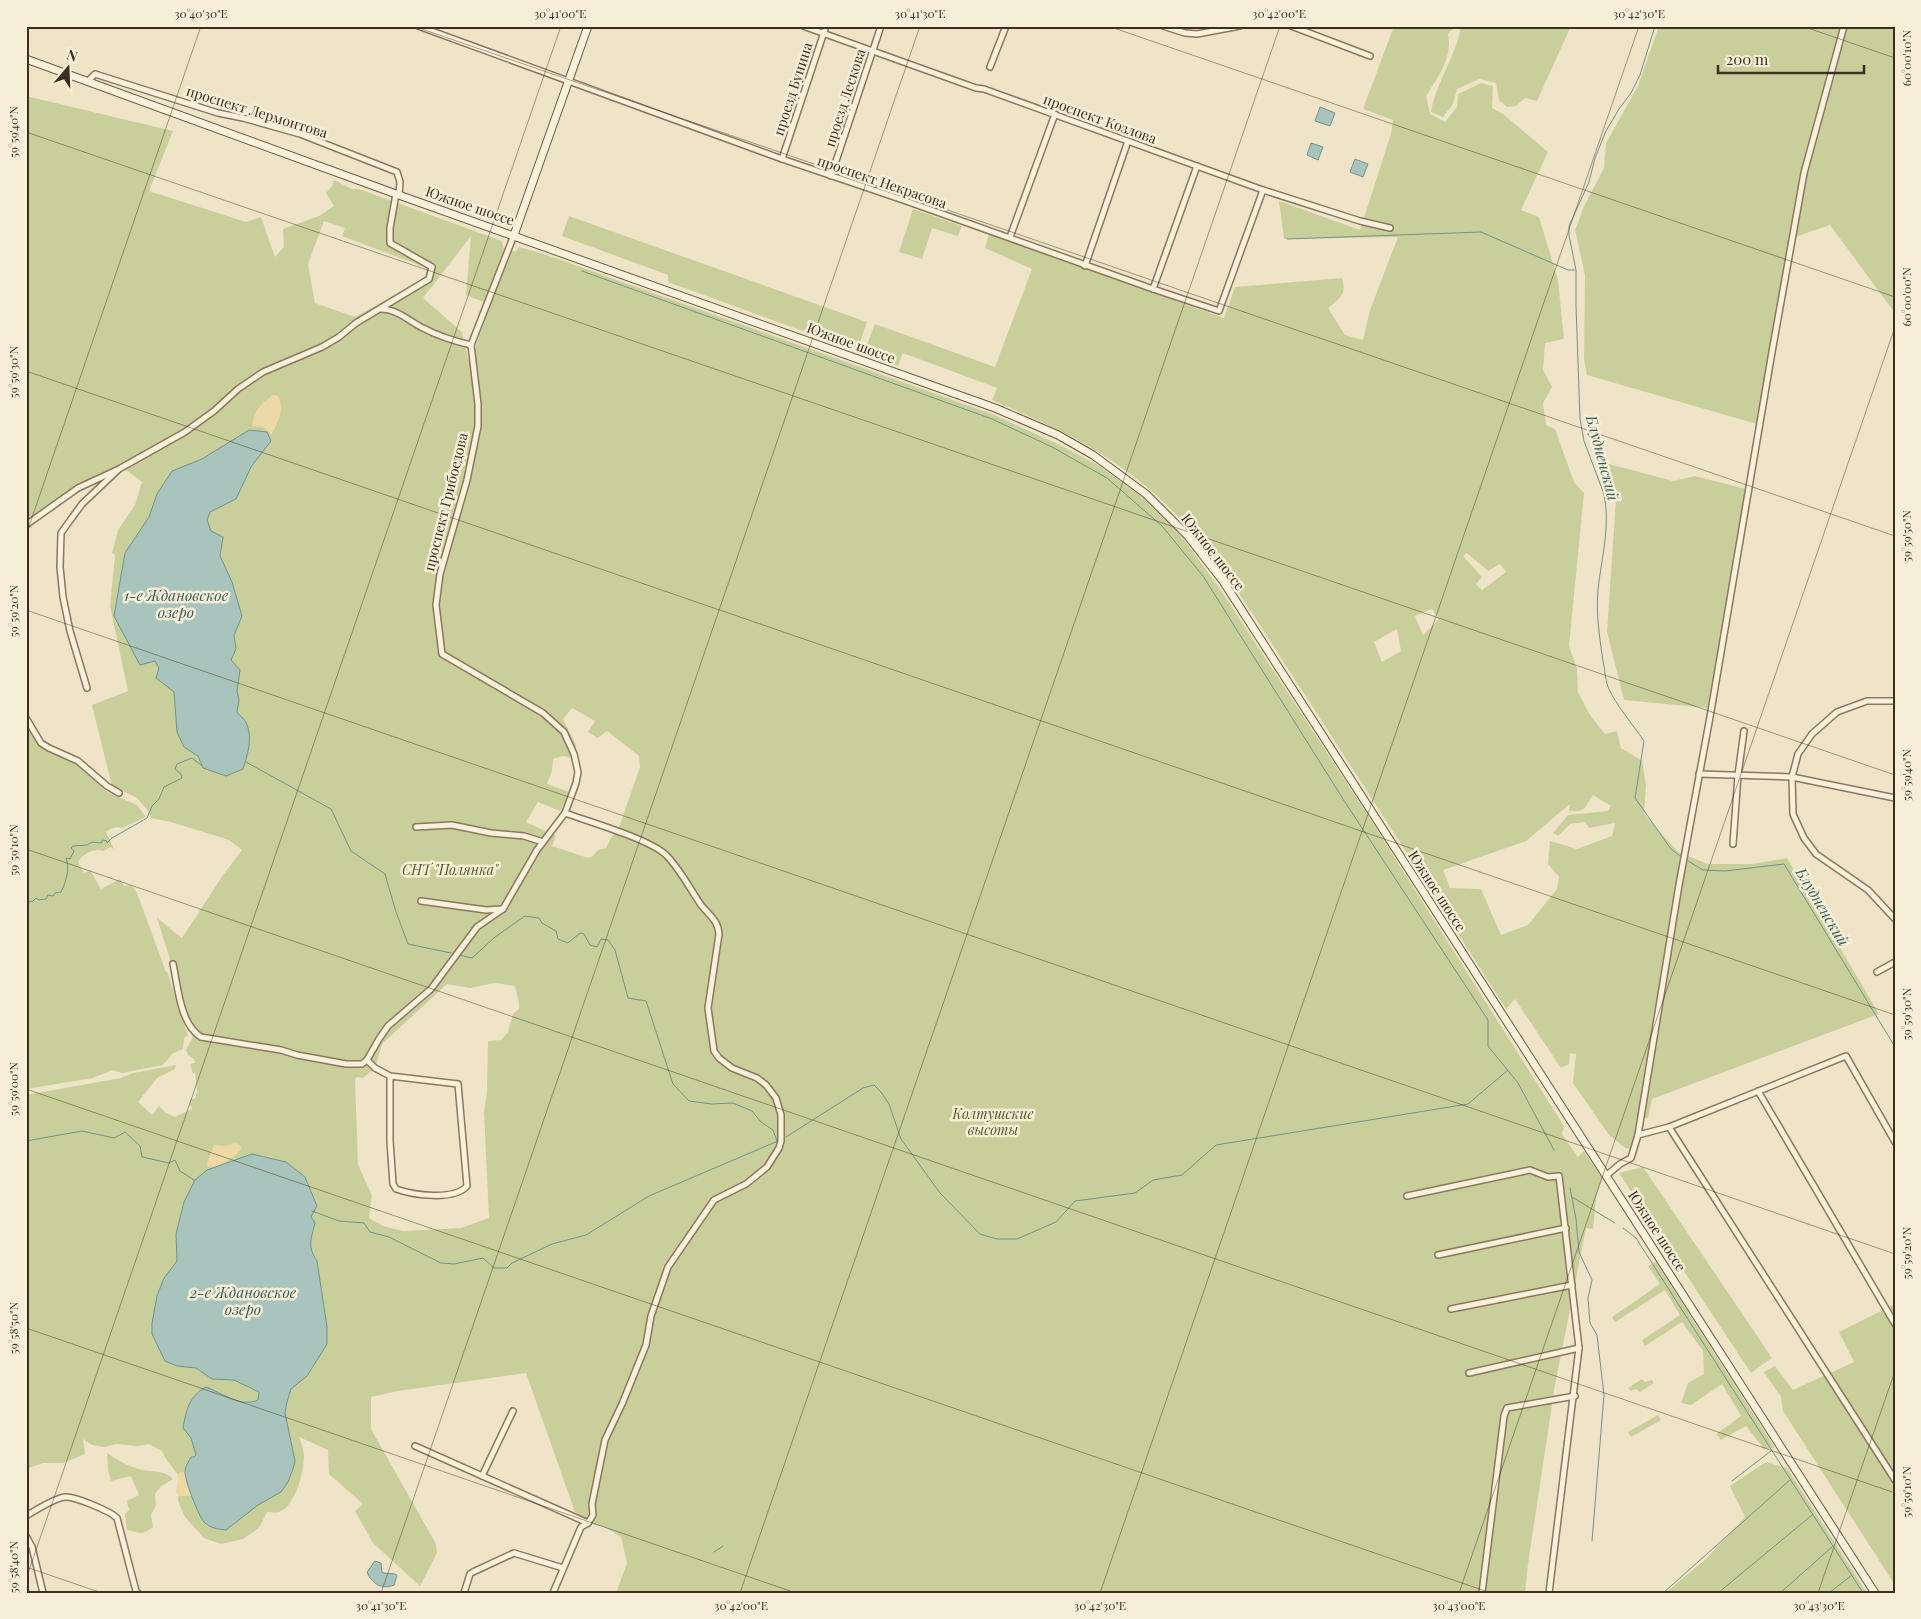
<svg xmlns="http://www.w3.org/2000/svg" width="1921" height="1619" viewBox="0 0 1921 1619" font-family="'Playfair Display',serif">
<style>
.green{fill:#c9cf9b;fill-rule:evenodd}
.sand{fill:#ecd9a5}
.water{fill:#a9c4bc;stroke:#6f938a}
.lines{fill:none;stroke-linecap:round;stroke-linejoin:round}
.stream{stroke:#6f938a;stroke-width:1}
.street-casing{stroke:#8d765c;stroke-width:8}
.secondary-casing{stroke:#6f573f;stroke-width:9}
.street{stroke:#faf1dc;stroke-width:5}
.secondary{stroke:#faf1dc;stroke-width:7}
.ticks{fill:none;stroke:#3d2e20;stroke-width:1;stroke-opacity:0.45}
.labels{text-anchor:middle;stroke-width:5;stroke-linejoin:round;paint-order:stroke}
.street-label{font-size:14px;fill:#3d2e20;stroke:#f7eed8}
.park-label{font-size:14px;font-style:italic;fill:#4d5a26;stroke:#f7eed8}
.water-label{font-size:15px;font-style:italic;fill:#2f5d5a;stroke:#f7eed8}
.neatline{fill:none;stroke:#3d2e20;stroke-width:2}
.ticks-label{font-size:12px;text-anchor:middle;fill:#3d2e20}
</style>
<rect width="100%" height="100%" fill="#f0e4c8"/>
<g class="green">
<path d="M1394 26H1455L1448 34C1453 57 1438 77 1426 96L1430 114 1445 122 1457 107 1458 94 1481 83 1493 86 1492 108 1503 114 1548 152 1521 210 1539 217 1558 280 1564 339 1545 343 1543 370 1552 387 1543 403 1546 425 1555 429 1574 482 1584 493 1569 646 1577 669 1578 692 1590 715 1605 734 1617 731 1621 748 1642 761 1646 785 1644 814 1678 852 1708 864H1752L1787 858 1879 1014 1652 1099 1648 1118H1638L1631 1149 1625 1148 1609 1135 1573 1083 1576 1054 1570 1053 1569 1064 1561 1068 1515 999 1506 1009C1438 902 1370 795 1301 689 1255 619 1213 543 1148 488 1100 447 1050 425 992 400L997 388 903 353 898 366 864 353 875 324 995 367 1032 269 985 248 989 234 1224 318 1235 287 1342 278C1347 295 1340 298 1328 308L1345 335 1363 340 1370 310 1398 237 1284 239 1279 201 1360 230 1391 134 1393 120 1363 109ZM1467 553 1488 571 1500 564 1506 572 1482 590 1476 584 1482 577 1463 556ZM1432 609 1439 619 1423 635 1415 616ZM1397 629 1401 651 1382 662 1374 642ZM1593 795 1611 806 1608 811 1568 815 1553 833 1558 836 1570 824 1585 822 1589 828 1615 823 1612 836 1577 849 1550 841 1548 864 1559 877 1557 889 1528 925 1501 935 1481 889 1450 888 1443 870 1526 841 1570 804 1569 811C1586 813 1585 807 1593 795Z"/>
<path d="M1461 26H1571L1537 101 1525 98 1516 106 1507 107 1499 100 1496 83 1479 79 1457 89 1453 104 1443 117 1431 112C1436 82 1456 57 1461 26Z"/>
<polygon points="1659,26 1895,26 1895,313 1830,225 1789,239 1757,424 1587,375 1584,359 1585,275 1575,230 1585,204 1604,168 1606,143 1638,86"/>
<path d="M26 96 173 131 149 191 246 222 261 217 275 257 284 247 283 229 319 216 334 206 326 193 332 186 334 180 352 189H359L502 241 504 251 486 303 466 295 471 236 423 298 462 332 468 359 472 361 478 340 510 250 515 252 519 247 544 254 992 414 1056 443 1096 464 1140 495 1182 537 1220 589 1367 814 1564 1126 1562 1134 1578 1157 1584 1151 1602 1178 1596 1198 1593 1229 1586 1228 1555 1385 1528 1564 1525 1593H616L627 1563 621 1537C616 1534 610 1530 604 1527 594 1523 581 1526 577 1513L575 1512 526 1373 398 1391 371 1397V1429L436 1544 437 1553 420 1586 373 1543 355 1511 363 1504 329 1474 328 1450 299 1437C301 1442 304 1450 304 1456 304 1471 296 1506 279 1512 276 1513 271 1512 267 1512L259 1528 243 1539 221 1544 204 1538 185 1517 178 1501 180 1482 178 1475 166 1459 162 1451 149 1444 138 1446 116 1444 105 1447 92 1445 83 1439 85 1454 63 1463H43L26 1469V1095L121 1078 133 1073 176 1065 175 1069 157 1078 138 1102 152 1115 159 1106 166 1113 175 1117 192 1109 189 1103 191 1099H195L197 1092 195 1072 193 1074 190 1064 195 1063 194 1059 188 1055 186 1050 193 1037 187 1027 174 972 157 918 182 938 223 875 242 850 229 840 171 822 151 818 149 812 137 798 112 786 92 705 128 691 110 606 115 555 112 553 118 530 135 505 142 482 125 469 128 467 125 463 76 487 26 522ZM324 221 345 228 342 236 427 268 425 278 355 317 315 303 308 264ZM572 708 595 721 588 732 598 738 607 731 639 756 640 767 618 830 612 836 606 848 598 850 593 856 588 858 552 846 556 836 526 822 538 802 560 811 569 792 547 784 552 771 553 759 563 756 572 758 576 745 563 719ZM495 983 515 986 519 1003V1009L513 1014 508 1032 501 1040 488 1041 487 1092 484 1112 489 1218 461 1228 403 1231 383 1226 369 1218 372 1195 358 1165 355 1080 357 1077 363 1078 375 1068 382 1044 447 984 470 988Z"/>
<polygon points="913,209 962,226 958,236 932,228 922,259 899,252"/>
<polygon points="569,216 867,322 857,351 668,282 668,275 562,236"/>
<polygon points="1602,462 1673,481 1695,476 1746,489 1709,708 1624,700 1607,632 1616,499"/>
<path d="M26 722 40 745 46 751 79 765 107 792 137 805 146 817 122 828C116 826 111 828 106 832L114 849 110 847 104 851C94 848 83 853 78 862L84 873 90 870 101 889 120 879 124 886 132 885 137 893 166 972 167 971 188 1036 184 1038 183 1049 172 1054 163 1065 122 1073 112 1070 93 1078 26 1089Z"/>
<polygon points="1643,1167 1772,1358 1751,1373 1619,1173"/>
<polygon points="1656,1262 1775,1448 1764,1449 1746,1426 1721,1440 1716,1434 1741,1416 1722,1384 1691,1405 1681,1403 1688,1383 1704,1374 1703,1351 1682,1322 1645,1346 1642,1340 1680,1315 1665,1290 1615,1322 1612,1317 1660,1284 1648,1266"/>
<polygon points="1895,1304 1895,1585 1783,1411 1781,1397 1764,1372 1775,1366 1793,1390 1854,1362 1839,1332"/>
<polygon points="1642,1379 1645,1382 1652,1380 1654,1383 1640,1392 1636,1389 1631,1391 1628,1388"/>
<polygon points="1658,1415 1661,1420 1631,1437 1628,1432"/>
<path d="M107 1453C117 1460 128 1466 139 1469 151 1473 164 1469 173 1479L161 1486 155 1494 156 1505 151 1515 153 1527C140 1537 140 1532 127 1530L125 1514 129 1510 127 1501 139 1495 131 1476 111 1481 108 1470Z"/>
<polygon points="1766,1462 1787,1468 1867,1593 1665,1593 1706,1559 1745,1517 1730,1486"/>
</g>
<g class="sand">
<path d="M273 395 278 396C285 407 278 425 271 435 266 427 261 426 252 426 254 410 260 405 273 395Z"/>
<path d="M235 1143 240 1145 241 1149C234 1158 220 1168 208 1167L207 1163 214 1145 226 1146Z"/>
<polygon points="185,1471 193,1496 180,1496 176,1493 179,1473"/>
</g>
<g class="water">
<polygon points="1320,107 1335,113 1330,126 1315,121"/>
<polygon points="1311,143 1323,147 1318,160 1307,155"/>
<polygon points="1355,159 1368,164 1363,177 1350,172"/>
<path d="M249 430 267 432 271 441 251 467 236 499 210 512 207 520 211 531 223 537 220 556 232 582 242 616 234 635 236 649 231 660 240 670 237 691 239 700 237 712C240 716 246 720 247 725 253 738 247 757 243 769L226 776 203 768 198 756 184 747 177 732 174 692 156 678 159 668 155 661 140 665 114 616 125 553 149 517 157 494 172 471 202 459Z"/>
<path d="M252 1154 286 1162 305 1177 317 1206 311 1217 315 1223C311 1240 307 1246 317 1261L327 1327V1344L307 1376 291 1389 287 1402 285 1413 295 1461 293 1469 288 1482 281 1492 258 1505 226 1530C217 1529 210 1528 204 1522 199 1517 184 1479 185 1471 185 1467 189 1461 191 1457H194L196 1455 191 1438 183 1428C186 1411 189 1396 206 1387 222 1393 241 1408 258 1400L259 1392 234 1380 212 1379 196 1368 177 1366 165 1361 152 1334V1323L157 1296 164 1278 177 1261 176 1234 184 1202 195 1180 207 1170Z"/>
<path d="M375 1561 381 1563 382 1572C386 1575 392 1572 397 1575L394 1585C382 1590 372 1584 367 1572Z"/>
</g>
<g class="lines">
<g class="stream">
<path d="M1655 26 1640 75 1631 93 1619 109 1606 131 1595 158 1589 182 1569 226V235L1576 270V306L1580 419 1584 441 1604 494C1610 523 1603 553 1599 581 1595 608 1599 634 1603 661 1605 669 1605 679 1608 687 1617 707 1632 723 1644 741L1635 798 1671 849 1680 856"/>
<polyline points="1287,239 1481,232 1568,270 1575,270"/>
<polyline points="582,271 992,419 1052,447 1107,478 1162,526 1203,576 1343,799 1488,1020 1488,1046 1518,1083 1554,1150"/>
<polyline points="246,762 331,809 351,851 385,874 396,912 408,944 451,953"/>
<polyline points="1688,861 1703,870 1725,871 1784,864 1895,1047"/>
<path d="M26 903 33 901 36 898 39 900 46 899 48 895 53 896 55 893 61 892C66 882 70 869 66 858L70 859 74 851 71 848 73 846 87 845 92 842 101 843 103 840 107 841V843L112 838 147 818 152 806 159 799 164 787 182 778 181 774 175 769 177 764 192 758 201 765"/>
<polyline points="459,955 472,958 495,937 525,916 539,918 542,923 556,931 558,939 568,943 580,933 584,934 590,945 597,947 601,939 608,940 615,950 628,998 646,1001 673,1084 689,1101 712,1104 733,1103 752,1111 761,1122 773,1130 777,1141"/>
<polyline points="786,1137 863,1088 874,1085 881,1092 889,1104 901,1139 940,1193 980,1234 997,1239 1017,1239 1056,1222 1075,1201 1135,1193 1153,1180 1182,1175 1216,1145 1468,1104 1508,1070"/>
<polyline points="26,1141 82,1131 114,1138 125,1132 140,1146 142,1157 169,1163 175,1160 180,1171 194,1180"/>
<polyline points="1570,1188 1576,1219 1579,1252 1592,1280 1588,1298 1590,1323 1597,1335 1604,1395 1592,1541"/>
<polyline points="1572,1197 1615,1223"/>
<polyline points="312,1211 339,1221 364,1223 370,1232 389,1237 441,1263 454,1264 483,1258 494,1268 507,1268 512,1263 552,1244 586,1235 649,1196 778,1141"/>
<polyline points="1623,1228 1636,1238 1863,1593"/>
<polyline points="1732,1481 1771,1451"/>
<polyline points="714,1552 723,1546"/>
<polyline points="1663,1593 1790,1480"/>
<polyline points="1718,1593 1812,1515"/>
<polyline points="1780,1593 1832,1547"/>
<polyline points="1829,1593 1852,1575"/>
</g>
<defs>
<g id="street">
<polyline points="418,26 782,159 906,201 1153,289 1219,311 1263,190"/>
<polyline points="803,26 976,88 984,89 1263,190 1360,221 1390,228"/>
<polyline points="1163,26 1185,33 1197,34 1240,26"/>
<polyline points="1291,26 1370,56"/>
<polyline points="990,67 1006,26"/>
<polyline points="88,81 95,74 218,113 243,118 300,134 397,172 400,182 399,195"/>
<polyline points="782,159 826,26"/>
<polyline points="831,176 881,26"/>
<polyline points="1010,237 1055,114"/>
<polyline points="1085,266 1128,141"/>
<polyline points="1153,289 1197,166"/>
<path d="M381 309C397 309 409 321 423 328 438 336 454 341 471 345"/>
<polyline points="26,525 78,488 117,470"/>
<polyline points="87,688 70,631 63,597 60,567 61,533 82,504 119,469 185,432 214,411 238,389 263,372 322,347 339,337 356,323 429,279 432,267 390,243 390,228 396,194"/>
<polyline points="1895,701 1867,701 1837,712 1812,734 1798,754 1792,777 1793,814 1804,838 1816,854 1868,890 1895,919"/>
<polyline points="26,718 41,743 49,748 78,761 107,786 119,793"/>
<polyline points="1699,774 1792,777 1895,798"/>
<polyline points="416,827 452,825 491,833 524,836 543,842"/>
<polyline points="1733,844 1738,775 1744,731"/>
<polyline points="421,901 486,910 503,909"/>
<path d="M173 964C178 987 180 1024 201 1037L281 1050 297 1055 346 1064H362L367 1060 379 1039 388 1026 431 989 477 927 503 909 537 850 565 813 576 783 578 772 574 754 564 732 543 713 442 654 436 605 440 574 467 480 478 426V404L471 345 514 235"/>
<polyline points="1877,972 1895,962"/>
<path d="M367 1060 375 1068 390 1076V1141L393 1184 396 1189C413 1195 454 1201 467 1186L458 1084 390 1076"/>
<polyline points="1758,1091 1895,1324"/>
<polyline points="1669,1127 1895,1480"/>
<polyline points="1638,1135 1669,1127 1846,1056 1895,1142"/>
<polyline points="1607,1175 1620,1164 1631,1158 1638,1135 1679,885 1710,717 1772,352 1804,173 1844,26"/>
<polyline points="1407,1196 1530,1170 1548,1177 1559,1176 1579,1348 1549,1593"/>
<polyline points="1438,1255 1566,1228"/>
<polyline points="1451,1309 1572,1285"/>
<polyline points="1469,1373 1579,1348"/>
<polyline points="415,1446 588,1523"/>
<polyline points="482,1476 513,1411"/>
<path d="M26 1516C36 1510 56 1497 66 1497 76 1497 110 1511 117 1518L136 1591 138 1593"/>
<polyline points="26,1536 32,1547 43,1593"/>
<polyline points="464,1593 470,1574 473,1572 514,1553 563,1568"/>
<path d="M553 1593 581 1527 588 1523 593 1515 592 1504 605 1440 622 1404 646 1345 651 1316 668 1267 714 1200 746 1184 767 1167 779 1148 781 1141V1115L776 1098 766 1085 757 1078 732 1068 719 1058 714 1051 708 1008 719 934C718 920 709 915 701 905 690 889 679 867 665 854 646 838 590 822 565 813"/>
<polyline points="1482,1593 1504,1416 1507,1408 1575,1396"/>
</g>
<g id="secondary">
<polyline points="26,59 396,194 995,408 1058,435 1093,455 1146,494 1187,535 1223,581 1875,1593"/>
<polyline points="514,235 588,26"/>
</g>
</defs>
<use href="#street" class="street-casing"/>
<use href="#secondary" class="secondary-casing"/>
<use href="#street" class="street"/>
<use href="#secondary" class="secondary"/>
</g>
<path class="ticks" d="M413 26 1895 536M1108 26 1895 297M1802 26 1895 58M26 132 1895 775M26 371 1895 1015M26 535 201 26M26 610 1895 1254M26 849 1895 1493M26 1089 1491 1593M26 1328 796 1593M26 1567 102 1593M26 1579 561 26M381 1593 920 26M740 1593 1280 26M1100 1593 1639 26M1459 1593 1895 327M1818 1593 1895 1371"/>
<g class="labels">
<g class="street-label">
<text transform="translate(793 89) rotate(-72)" y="5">проезд Бунина</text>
<text transform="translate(845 98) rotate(-72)" y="5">проезд Лескова</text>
<text transform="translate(257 112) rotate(17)" y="5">проспект Лермонтова</text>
<text transform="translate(1100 119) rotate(20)" y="5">проспект Козлова</text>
<text transform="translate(882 182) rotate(19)" y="5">проспект Некрасова</text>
<text transform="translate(470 206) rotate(19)" y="5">Южное шоссе</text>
<text transform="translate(851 343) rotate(20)" y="5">Южное шоссе</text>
<text transform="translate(446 502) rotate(-76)" y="5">проспект Грибоедова</text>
<text transform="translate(1213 552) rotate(52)" y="5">Южное шоссе</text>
<text transform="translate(1437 891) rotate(57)" y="5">Южное шоссе</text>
<text transform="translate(1657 1231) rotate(57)" y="5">Южное шоссе</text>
</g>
<g class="park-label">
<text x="450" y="875">СНТ "Полянка"</text>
<text x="993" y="1119">Колтушские<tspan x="993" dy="16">высоты</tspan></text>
</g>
<g class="water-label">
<text transform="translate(1602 458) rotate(75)" y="5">Блудненский</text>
<text x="176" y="601">1-е Ждановское<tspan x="176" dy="17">озеро</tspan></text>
<text transform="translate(1822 907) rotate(59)" y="5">Блудненский</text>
<text x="243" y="1298">2-е Ждановское<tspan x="243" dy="17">озеро</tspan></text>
</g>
</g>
<rect width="1921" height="1619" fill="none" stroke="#f7eed8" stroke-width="55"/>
<g transform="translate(68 68) rotate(19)" stroke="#f7eed8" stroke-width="4" paint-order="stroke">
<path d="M0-4L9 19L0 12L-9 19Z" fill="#3d2e20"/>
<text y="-8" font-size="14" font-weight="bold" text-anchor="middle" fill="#3d2e20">N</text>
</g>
<path d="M1718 65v8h146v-8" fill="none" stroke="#3d2e20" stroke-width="2.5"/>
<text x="1726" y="65" font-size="15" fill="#3d2e20" stroke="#f7eed8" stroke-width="4" paint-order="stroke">200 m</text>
<rect x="28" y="28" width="1866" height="1564" class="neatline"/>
<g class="ticks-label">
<text x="201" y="18">30°40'30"E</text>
<text x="560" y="18">30°41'00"E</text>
<text x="920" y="18">30°41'30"E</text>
<text x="1279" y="18">30°42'00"E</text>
<text x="1639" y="18">30°42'30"E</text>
<text transform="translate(1907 58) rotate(-90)" y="4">60°00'10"N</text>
<text transform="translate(14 132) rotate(-90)" y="4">59°59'40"N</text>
<text transform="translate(1907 297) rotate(-90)" y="4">60°00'00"N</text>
<text transform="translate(14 372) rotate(-90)" y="4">59°59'30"N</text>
<text transform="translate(1907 536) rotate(-90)" y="4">59°59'50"N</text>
<text transform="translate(14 611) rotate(-90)" y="4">59°59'20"N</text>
<text transform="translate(1907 775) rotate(-90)" y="4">59°59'40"N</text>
<text transform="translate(14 850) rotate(-90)" y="4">59°59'10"N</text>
<text transform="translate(1907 1014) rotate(-90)" y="4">59°59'30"N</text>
<text transform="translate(14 1089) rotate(-90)" y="4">59°59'00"N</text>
<text transform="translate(1907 1253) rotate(-90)" y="4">59°59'20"N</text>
<text transform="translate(14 1328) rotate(-90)" y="4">59°58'50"N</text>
<text transform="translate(1907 1492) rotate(-90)" y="4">59°59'10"N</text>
<text transform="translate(14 1567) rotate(-90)" y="4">59°58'40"N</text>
<text x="381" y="1610">30°41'30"E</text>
<text x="741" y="1610">30°42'00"E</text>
<text x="1100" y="1610">30°42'30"E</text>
<text x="1459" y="1610">30°43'00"E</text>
<text x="1819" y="1610">30°43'30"E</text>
</g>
</svg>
